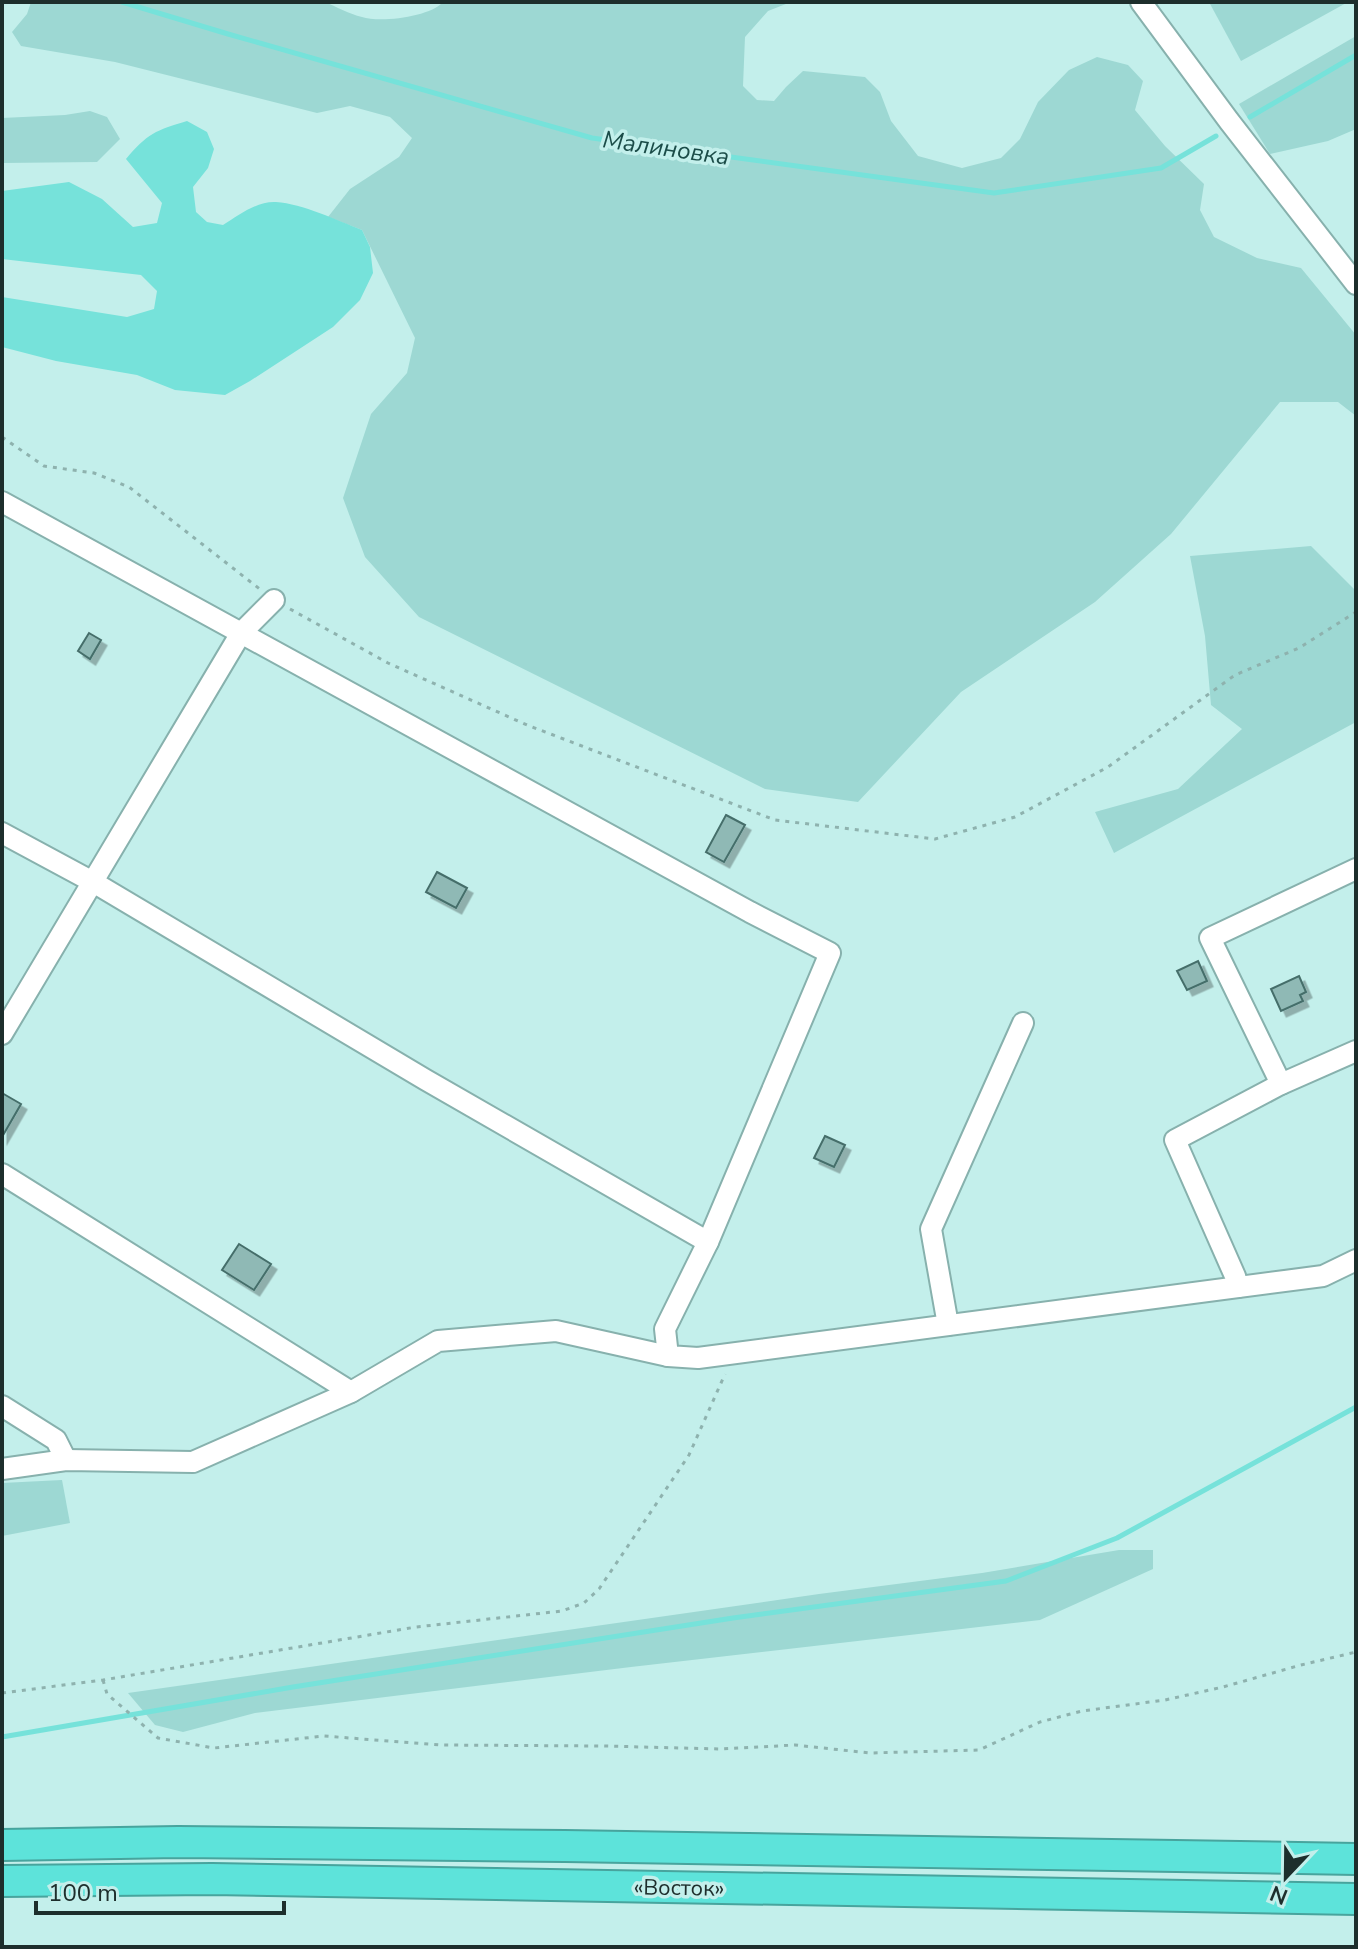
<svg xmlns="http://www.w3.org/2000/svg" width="1358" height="1949" viewBox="0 0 1358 1949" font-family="'Nunito Sans',sans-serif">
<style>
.green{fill:#9dd8d3}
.water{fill:#76e2da}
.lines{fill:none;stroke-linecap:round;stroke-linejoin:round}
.stream{stroke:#76e2da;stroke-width:5}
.building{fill:#8fb9b5;stroke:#456e6a;stroke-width:2;filter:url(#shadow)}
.minor-casing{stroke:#87b1ad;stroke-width:24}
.highway-casing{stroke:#47a49d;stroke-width:34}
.path{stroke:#8eb2ae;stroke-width:3;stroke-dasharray:4 6;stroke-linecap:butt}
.minor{stroke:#fff;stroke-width:20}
.highway{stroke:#5de3da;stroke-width:30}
.labels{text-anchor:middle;stroke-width:7;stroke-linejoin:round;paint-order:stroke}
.street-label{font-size:22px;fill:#1d2e2c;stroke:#c3efeb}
.water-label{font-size:24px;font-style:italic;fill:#1b4c48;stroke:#c3efeb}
</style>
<defs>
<filter id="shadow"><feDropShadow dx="5.5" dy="5.5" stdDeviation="0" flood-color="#0004"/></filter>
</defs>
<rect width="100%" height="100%" fill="#c3efeb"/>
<g class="green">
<path d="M31 2H325C337 7 349 14 362 17 380 23 430 17 443 2H791L768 11 745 37 743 86 757 100 774 101 786 87 803 71 865 77 880 92 891 121 918 156 962 168 1001 158 1020 139 1038 102 1069 70 1097 57 1128 65 1143 81 1135 110 1165 146 1204 184 1200 210 1214 237 1257 258 1301 268 1356 335V416L1338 402H1280L1171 534 1095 602 961 692 858 802 765 789 419 617 365 557 343 498 371 414 407 373 415 338 362 230 328 217 350 189 399 157 412 138 390 117 350 106 317 113 115 62 21 46 12 32 27 14Z"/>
<polygon points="1209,2 1348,2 1241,61"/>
<polygon points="1356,36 1356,129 1328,141 1270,154 1239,104"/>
<polygon points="90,111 107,117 120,139 97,162 2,163 2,118 65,115"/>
<polygon points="1311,546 1356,591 1356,722 1114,853 1095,812 1178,789 1242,729 1211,705 1205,636 1190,556"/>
<polygon points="62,1480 70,1523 2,1536 2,1483"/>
<polygon points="1119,1550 1153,1550 1153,1569 1040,1620 631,1667 255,1713 183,1732 155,1725 128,1693 819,1594 982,1573"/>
</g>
<path class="water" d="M187 121 207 132 214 149 208 168 193 187 196 212 207 222 223 225C239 215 257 201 276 202 303 204 336 220 362 230L370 247 373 273 360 300 333 327 250 381 225 395 175 390 137 375 56 361 2 347V297L127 317 154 309 157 291 141 275 2 259V191L69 182 102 199 133 227 157 223 162 203 126 159C147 134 156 130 187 121Z"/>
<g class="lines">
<g class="stream">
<polyline points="122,2 228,34 592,138 994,193 1161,168 1216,136"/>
<polyline points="1250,117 1356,55"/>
<polyline points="2,1737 293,1687 733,1618 1006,1581 1117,1538 1356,1407"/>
</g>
</g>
<g class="building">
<polygon points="89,633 101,640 90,659 78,651"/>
<polygon points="726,815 745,825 724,862 706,852"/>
<polygon points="437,872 467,888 456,908 426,892"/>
<polygon points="1198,961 1207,981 1187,990 1177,971"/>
<polygon points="1299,976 1306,992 1300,995 1303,1001 1281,1011 1271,989"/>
<polygon points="2,1093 21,1104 2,1137"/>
<polygon points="825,1136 845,1145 834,1167 814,1158"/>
<polygon points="239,1244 271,1264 254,1290 222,1270"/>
</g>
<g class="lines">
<defs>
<g id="minor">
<polyline points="1141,2 1229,121 1356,284"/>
<polyline points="2,502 750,912 830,953 708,1242"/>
<polyline points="2,833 93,882 426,1080 708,1242 665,1329 668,1356 698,1358 1323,1276 1356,1260"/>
<polyline points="2,1034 241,633 274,600"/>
<polyline points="1281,1084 1210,938 1356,869"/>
<polyline points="2,1174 351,1392"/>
<polyline points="1238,1287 1235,1276 1175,1140 1281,1084 1356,1051"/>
<polyline points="948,1325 931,1229 1023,1023"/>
<polyline points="2,1406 56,1440 66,1460"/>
<polyline points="2,1469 66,1460 193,1462 351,1392 438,1341 556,1331 668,1356"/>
</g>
<g id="highway">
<polyline points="2,1845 178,1842 565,1846 1356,1859"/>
<polyline points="2,1881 212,1879 1356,1899"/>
</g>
</defs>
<use href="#minor" class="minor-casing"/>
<use href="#highway" class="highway-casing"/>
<g class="path">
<polyline points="2,437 44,466 94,473 129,487 261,590"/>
<polyline points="290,609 388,663 527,725 775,820 935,839 1015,817 1108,767 1235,675 1299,648 1356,612"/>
<polyline points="103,1680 107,1694 158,1738 214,1748 324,1736 440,1745 604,1746 721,1749 795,1745 870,1753 979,1750 1040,1722 1082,1711 1165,1700 1223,1687 1301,1665 1356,1652"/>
<polyline points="2,1693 103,1680 416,1627 562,1611 584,1603 599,1589 689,1455 725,1374"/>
</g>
<use href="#minor" class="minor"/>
<use href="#highway" class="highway"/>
</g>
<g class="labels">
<g class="street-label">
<text transform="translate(679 1887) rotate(1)" y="8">«Восток»</text>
</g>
<g class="water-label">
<text transform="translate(666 148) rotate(8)" y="8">Малиновка</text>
</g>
</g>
<rect width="1358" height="1949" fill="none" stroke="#1d2e2c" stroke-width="8"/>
<g transform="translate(1286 1877) rotate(202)" stroke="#c3efeb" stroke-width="6" paint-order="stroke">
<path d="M0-6L14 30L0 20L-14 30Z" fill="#1d2e2c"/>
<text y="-12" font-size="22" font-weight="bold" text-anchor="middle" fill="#1d2e2c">N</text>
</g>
<path d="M36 1901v12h248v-12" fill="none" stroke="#1d2e2c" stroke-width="4"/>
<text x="48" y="1901" font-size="24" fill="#1d2e2c" stroke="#c3efeb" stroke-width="6" paint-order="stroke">100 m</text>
</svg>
